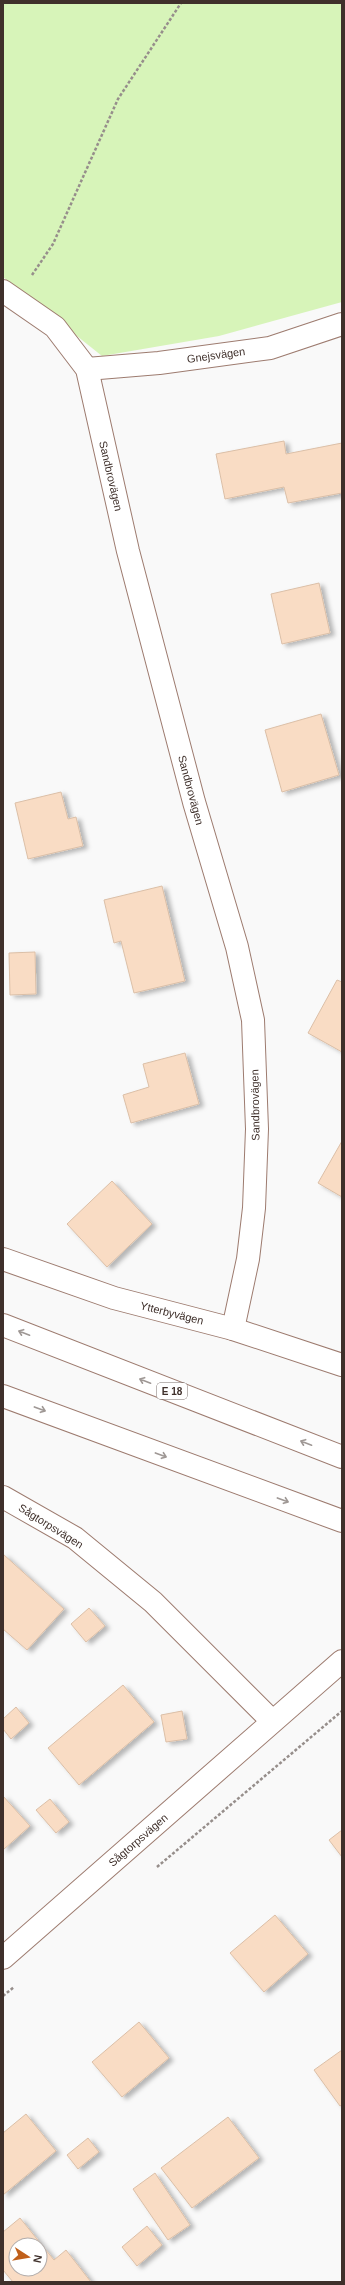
<svg xmlns="http://www.w3.org/2000/svg" width="345" height="2285" viewBox="0 0 345 2285" font-family="Helvetica,sans-serif">
<style>
.green{fill:#d7f4b9}
.building{fill:#f9dcc4;stroke:#dbbfa7;fill-rule:evenodd;filter:url(#shadow)}
.lines{fill:none;stroke-linecap:round;stroke-linejoin:round}
.street-casing{stroke:#9d7b6f;stroke-width:24}
.secondary-casing{stroke:#9d7b6f;stroke-width:24}
.highway-casing{stroke:#9d7b6f;stroke-width:24}
.path{stroke:#968e8b;stroke-width:2.5;stroke-dasharray:3 2;stroke-linecap:butt}
.street{stroke:#fff;stroke-width:22}
.secondary{stroke:#fff;stroke-width:22}
.highway{stroke:#fff;stroke-width:22}
.oneway{stroke:#9f9895}
.labels{text-anchor:middle;stroke-width:3;stroke-linejoin:round;paint-order:stroke}
.shield{fill:#fff;stroke:#796e6b;stroke-width:1}
.shield-label{font-size:10px;font-weight:bold;fill:#3f302b}
.street-label{font-size:11px;fill:#3f302b;stroke:#fff}
</style>
<defs>
<filter id="shadow"><feDropShadow dx="4.5" dy="2.5" stdDeviation="2" flood-color="#0004"/></filter>
</defs>
<rect width="100%" height="100%" fill="#f9f9f9"/>
<polygon class="green" points="3,3 342,3 342,302 219,336 102,356 3,277"/>
<g class="building">
<polygon points="284,441 286,454 342,443 342,493 288,503 284,487 225,499 216,454"/>
<polygon points="319,583 330,633 282,644 271,594"/>
<polygon points="321,714 339,775 282,792 265,730"/>
<polygon points="61,792 68,819 76,817 83,846 28,859 15,803"/>
<polygon points="162,886 185,981 134,993 121,941 114,943 104,900"/>
<polygon points="35,952 36,994 10,995 9,953"/>
<polygon points="337,980 342,982 342,1052 308,1033"/>
<polygon points="185,1053 199,1104 131,1123 123,1095 149,1087 143,1064"/>
<polygon points="342,1141 342,1197 318,1183"/>
<polygon points="112,1181 152,1224 107,1267 67,1224"/>
<polygon points="3,1554 64,1609 27,1650 3,1629"/>
<polygon points="89,1608 105,1626 86,1642 71,1624"/>
<polygon points="123,1685 154,1722 79,1785 48,1748"/>
<polygon points="16,1707 29,1723 11,1739 3,1729 3,1719"/>
<polygon points="182,1711 187,1739 166,1742 161,1715"/>
<polygon points="3,1796 30,1826 3,1850"/>
<polygon points="50,1799 69,1822 56,1833 36,1810"/>
<polygon points="342,1830 342,1857 329,1840"/>
<polygon points="275,1915 308,1954 264,1992 230,1953"/>
<polygon points="139,2022 169,2058 122,2097 92,2062"/>
<polygon points="342,2050 342,2105 340,2106 314,2070"/>
<polygon points="26,2114 56,2151 3,2195 3,2133"/>
<polygon points="228,2117 259,2158 192,2208 161,2168"/>
<polygon points="88,2138 99,2152 78,2169 67,2155"/>
<polygon points="155,2173 190,2225 168,2240 133,2189"/>
<path d="M20 2218 54 2260 66 2250 91 2282H13L3 2270V2232ZM16 2245H40V2269H16Z"/>
<polygon points="147,2226 162,2245 137,2266 122,2247"/>
</g>
<g class="lines">
<defs>
<g id="street">
<polyline points="3,291 55,327 87,369 128,551 194,802 237,947 253,1020 257,1129 254,1208 248,1259 233,1329"/>
<polyline points="87,369 159,363 270,348 342,324"/>
<polyline points="3,1497 75,1538 153,1602 272,1721"/>
</g>
<g id="secondary">
<polyline points="3,1259 114,1298 233,1329 342,1365"/>
<polyline points="3,1958 342,1661"/>
</g>
<g id="highway">
<polyline points="3,1325 342,1457"/>
<polyline points="3,1396 342,1521"/>
</g>
</defs>
<use href="#street" class="street-casing"/>
<use href="#secondary" class="secondary-casing"/>
<use href="#highway" class="highway-casing"/>
<g class="path">
<polyline points="32,275 53,244 118,99 181,3"/>
<polyline points="157,1867 342,1711"/>
<polyline points="3,1996 14,1987"/>
</g>
<use href="#street" class="street"/>
<use href="#secondary" class="secondary"/>
<use href="#highway" class="highway"/>
</g>
<defs><path id="oneway-shaft" d="M-6 0H5M1.5-3L5.5 0L1.5 3" fill="none" stroke-width="1.6" stroke-linecap="round" stroke-linejoin="round"/></defs>
<g class="oneway">
<use href="#oneway-shaft" transform="translate(24 1333) rotate(-159)"/>
<use href="#oneway-shaft" transform="translate(145 1381) rotate(-159)"/>
<use href="#oneway-shaft" transform="translate(40 1409) rotate(20)"/>
<use href="#oneway-shaft" transform="translate(306 1443) rotate(-159)"/>
<use href="#oneway-shaft" transform="translate(161 1455) rotate(20)"/>
<use href="#oneway-shaft" transform="translate(283 1500) rotate(20)"/>
</g>
<g class="labels">
<rect class="shield" x="157" y="1383" width="30" height="16" rx="3"/>
<g class="shield-label">
<text x="172" y="1395">E 18</text>
</g>
<g class="street-label">
<text transform="translate(216 355) rotate(-8)" y="4">Gnejsvägen</text>
<text transform="translate(111 476) rotate(77)" y="4">Sandbrovägen</text>
<text transform="translate(191 790) rotate(75)" y="4">Sandbrovägen</text>
<text transform="translate(255 1105) rotate(-91)" y="4">Sandbrovägen</text>
<text transform="translate(172 1313) rotate(14)" y="4">Ytterbyvägen</text>
<text transform="translate(51 1526) rotate(32)" y="4">Sågtorpsvägen</text>
<text transform="translate(138 1840) rotate(-41)" y="4">Sågtorpsvägen</text>
</g>
</g>
<rect width="345" height="2285" fill="none" stroke="#3f302b" stroke-width="8"/>
<g transform="translate(28 2257) rotate(102)"><circle r="19" fill="#ffffff" stroke="#b2acaa"/>
<path d="M0-3L7 15L0 10L-7 15Z" fill="#c0601b"/>
<text y="-6" font-size="11" font-weight="bold" text-anchor="middle" fill="#3f302b">N</text>
</g>
</svg>
